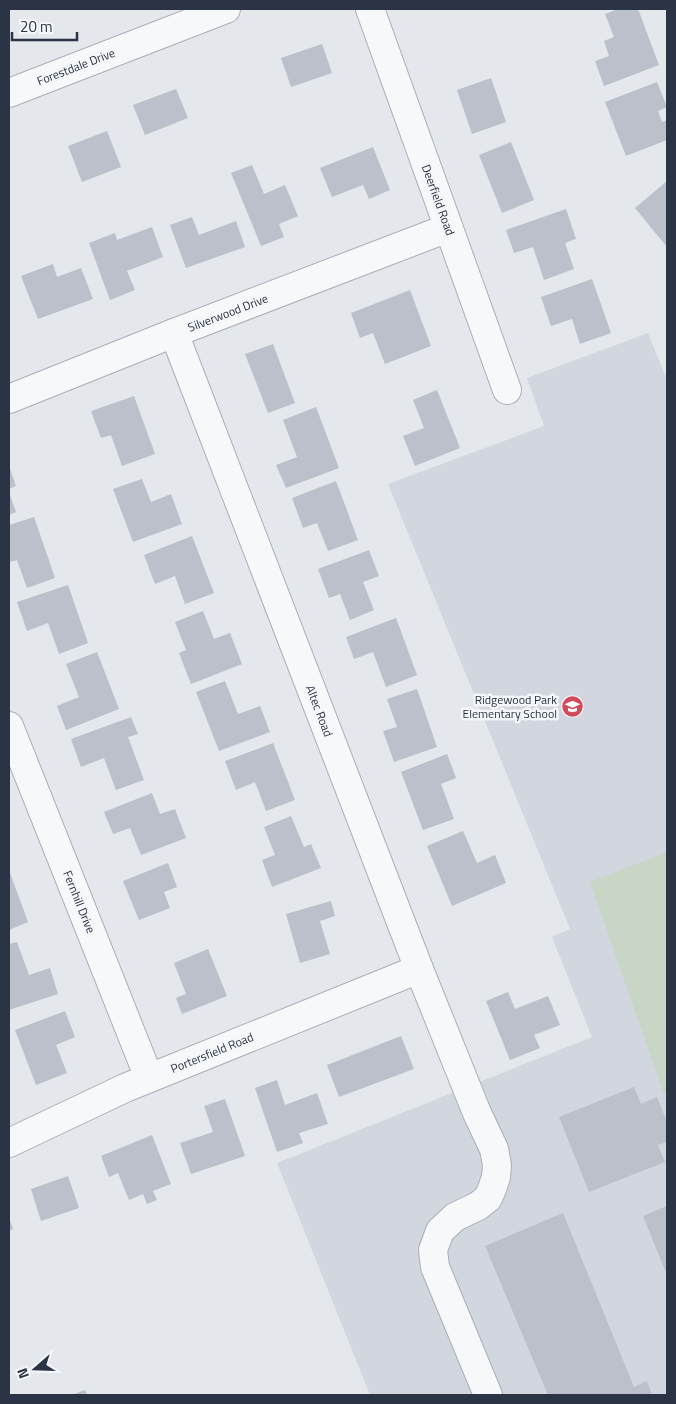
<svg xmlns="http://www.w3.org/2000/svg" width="676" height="1404" viewBox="0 0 676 1404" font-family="'Titillium Web',sans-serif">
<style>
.built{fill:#d2d6de}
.green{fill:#c9d6c5}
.building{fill:#bbc0ca}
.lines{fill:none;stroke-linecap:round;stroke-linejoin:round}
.minor-casing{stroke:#a9aeb7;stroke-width:30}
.minor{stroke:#f7f8fa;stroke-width:28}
.labels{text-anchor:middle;stroke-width:5;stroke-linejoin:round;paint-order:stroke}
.street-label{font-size:12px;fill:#2b3445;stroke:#f4f6f9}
.poi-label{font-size:12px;fill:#2b3445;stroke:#f4f6f9;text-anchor:end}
</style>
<rect width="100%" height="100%" fill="#e4e7ec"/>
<polygon class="built" points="648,333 667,380 667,1395 370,1395 277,1163 592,1037 552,937 570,929 388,484 544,426 527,378"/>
<polygon class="green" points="667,852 667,1092 664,1094 590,882"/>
<g class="building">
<polygon points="618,9 638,9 659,65 604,86 595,61 609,56 604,41 614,37 605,14"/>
<polygon points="322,44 332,73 291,87 281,58"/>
<polygon points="491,78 506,122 472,134 457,90"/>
<polygon points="657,82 667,107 658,111 662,122 667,120 667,140 626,156 605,102"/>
<polygon points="176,89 188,118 145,135 133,105"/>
<polygon points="107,131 121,167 82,182 68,146"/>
<polygon points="511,142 534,200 502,213 479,155"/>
<polygon points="373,147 390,190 369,199 363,185 332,197 320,168"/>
<polygon points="252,165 264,194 285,185 298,216 279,224 284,237 261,246 231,173"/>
<polygon points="667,181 667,247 635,208"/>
<polygon points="566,209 576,239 565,243 574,269 544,280 533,247 514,253 506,230"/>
<polygon points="192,217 199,235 236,221 245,247 186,268 170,225"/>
<polygon points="152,227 163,257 127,271 135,290 110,300 89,243 115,233 117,240"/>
<polygon points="53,264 57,277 81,268 93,299 38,319 21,276"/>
<polygon points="592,279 611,333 580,344 572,319 551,326 541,297"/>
<polygon points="410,290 431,346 385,364 373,333 360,338 351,313"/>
<polygon points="273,344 295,403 268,413 245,354"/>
<polygon points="437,390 460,448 415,466 403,436 424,428 413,400"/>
<polygon points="134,396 155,454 122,466 111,435 101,438 91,411"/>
<polygon points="316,407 339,468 286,488 276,465 297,457 283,420"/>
<polygon points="9,466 16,486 9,489"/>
<polygon points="142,479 151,502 171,494 182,524 133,542 113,489"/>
<polygon points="336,481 358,540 328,551 317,523 303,528 292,498"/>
<polygon points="9,492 16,512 9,515"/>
<polygon points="34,517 55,578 27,588 17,560 9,562 9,525"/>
<polygon points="192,536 214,593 185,604 175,576 155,584 144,555"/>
<polygon points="369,550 379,576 363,582 374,610 350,620 340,594 329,598 318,569"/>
<polygon points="68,585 88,643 59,654 48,623 27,631 17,602"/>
<polygon points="203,611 214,639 230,633 242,664 191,684 179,653 186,650 175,622"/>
<polygon points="396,618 417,675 386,687 373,652 354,659 346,637"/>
<polygon points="97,652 119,709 66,730 57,706 79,697 66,664"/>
<polygon points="225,681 238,714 260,706 270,732 219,751 196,692"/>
<polygon points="417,689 437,747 394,762 383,731 397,727 387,699"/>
<polygon points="131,717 138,734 128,737 144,780 116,790 104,758 81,767 71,739"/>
<polygon points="273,743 295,800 266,811 255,782 236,790 225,761"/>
<polygon points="447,754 456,778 441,784 454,819 423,830 401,772"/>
<polygon points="152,793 160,814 175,809 186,838 141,855 130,828 113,834 104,812"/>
<polygon points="291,816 304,847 311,844 321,868 272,887 262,860 275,855 264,827"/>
<polygon points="463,831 477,863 495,855 506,883 452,906 427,846"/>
<polygon points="168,863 177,887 164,892 170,908 139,920 123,881"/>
<polygon points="9,870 28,922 9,930"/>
<polygon points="331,901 335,916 320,921 330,954 300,963 286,914"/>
<polygon points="17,942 29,975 50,968 58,994 9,1010 9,944"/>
<polygon points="208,949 227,996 182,1014 176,998 186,994 174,963"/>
<polygon points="508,992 515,1009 548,996 560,1025 534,1035 540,1048 510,1060 486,1001"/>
<polygon points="65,1011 75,1037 56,1045 67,1073 36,1085 15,1030"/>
<polygon points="401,1036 414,1069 339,1097 327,1065"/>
<polygon points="277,1080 285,1105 317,1093 328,1124 299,1133 303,1143 277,1152 255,1088"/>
<polygon points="634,1087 641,1104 657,1097 667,1122 667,1142 658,1145 665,1162 589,1192 559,1117"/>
<polygon points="225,1099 245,1156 191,1174 180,1143 213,1132 204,1106"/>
<polygon points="152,1135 171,1184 153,1191 157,1200 147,1204 143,1194 129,1200 118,1173 109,1177 101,1156"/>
<polygon points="68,1176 79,1208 41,1221 31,1189"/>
<polygon points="667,1206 667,1275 643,1216"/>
<polygon points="563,1213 634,1387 647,1381 652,1395 548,1395 485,1246"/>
<polygon points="9,1218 13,1229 9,1231"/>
<polygon points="85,1390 87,1395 72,1395"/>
</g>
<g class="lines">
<defs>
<g id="minor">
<polyline points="370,9 507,390"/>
<polyline points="9,93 226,9"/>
<polyline points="174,333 419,969 477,1113 494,1149 497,1165 496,1177 492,1189 488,1198 478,1206 455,1217 440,1231 433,1250 435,1267 488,1395"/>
<polyline points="9,399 174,333 448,228"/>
<polyline points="9,726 149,1078"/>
<polyline points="9,1143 125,1088 419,969"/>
</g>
</defs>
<use href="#minor" class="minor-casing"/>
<use href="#minor" class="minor"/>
</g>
<defs>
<symbol id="school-disc" viewBox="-11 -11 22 22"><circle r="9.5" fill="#d1495b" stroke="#f4f6f9"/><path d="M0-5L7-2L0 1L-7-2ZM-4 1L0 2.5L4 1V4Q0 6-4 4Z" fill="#fff"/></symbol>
</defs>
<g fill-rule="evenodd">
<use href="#school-disc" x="560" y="694" width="25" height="25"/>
</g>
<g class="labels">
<g class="street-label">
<text transform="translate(76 67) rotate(-21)" y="4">Forestdale Drive</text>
<text transform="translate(438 200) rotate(70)" y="4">Deerfield Road</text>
<text transform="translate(228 313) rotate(-21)" y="4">Silverwood Drive</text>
<text transform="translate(319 711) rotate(69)" y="4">Altec Road</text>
<text transform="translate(79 902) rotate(68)" y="4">Fernhill Drive</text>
<text transform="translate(212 1053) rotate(-22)" y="4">Portersfield Road</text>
</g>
<g class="poi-label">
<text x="557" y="704">Ridgewood Park<tspan x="557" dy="14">Elementary School</tspan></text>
</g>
</g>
<rect width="676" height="1404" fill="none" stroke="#2b3445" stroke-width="20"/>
<g transform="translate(35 1369) rotate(250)" stroke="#f4f6f9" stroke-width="4" paint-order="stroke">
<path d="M0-4L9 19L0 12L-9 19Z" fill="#2b3445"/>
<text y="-8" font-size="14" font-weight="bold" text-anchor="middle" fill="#2b3445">N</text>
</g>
<path d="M12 32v8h65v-8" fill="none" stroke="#2b3445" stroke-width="2.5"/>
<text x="20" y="32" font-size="15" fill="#2b3445" stroke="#f4f6f9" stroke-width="4" paint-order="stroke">20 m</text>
</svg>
